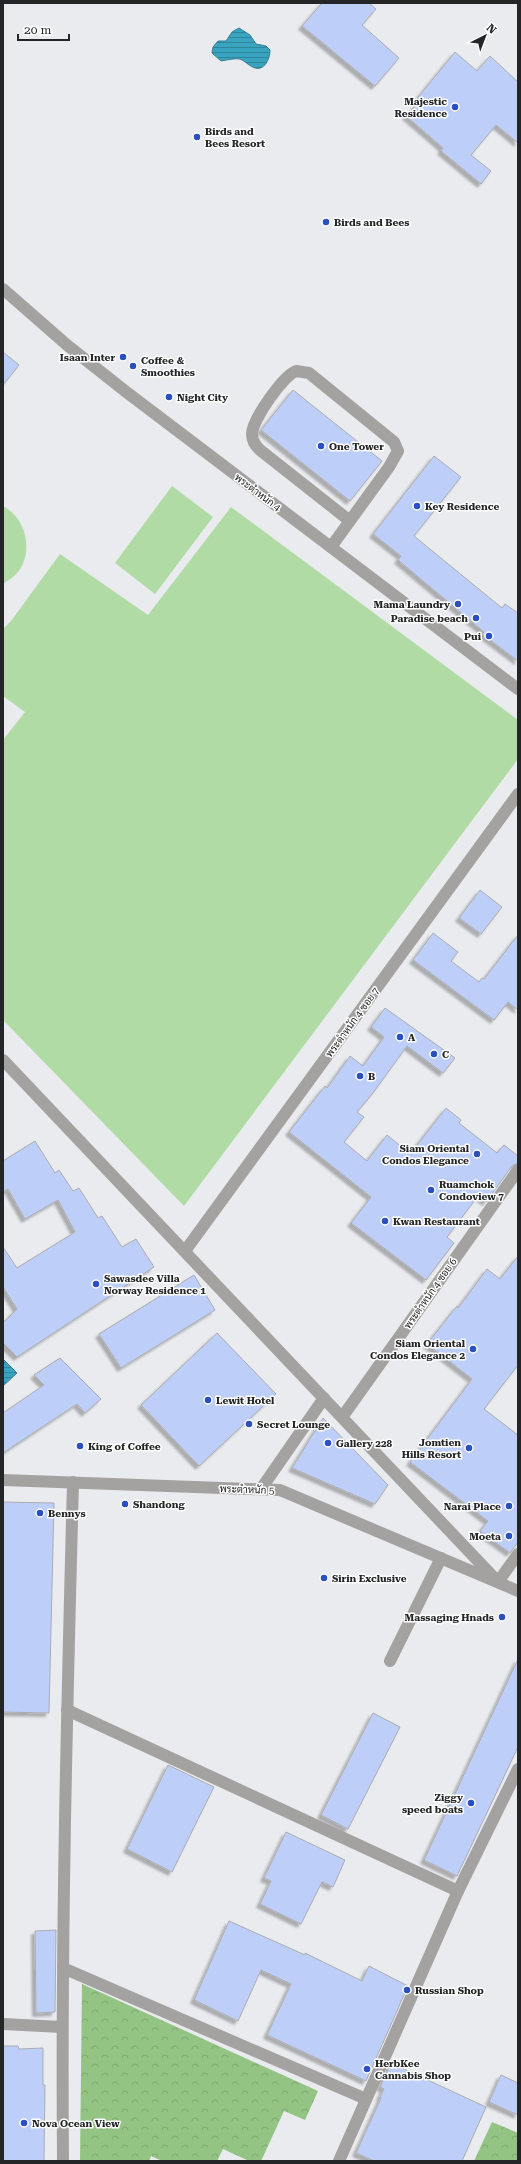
<svg xmlns="http://www.w3.org/2000/svg" width="521" height="2164" viewBox="0 0 521 2164" font-family="'Roboto Serif',Sarabun,serif">
<style>
.green{fill:#b1dba5}
.forest{fill:url(#forest-crowns)}
.water{fill:url(#water-rules);stroke:#337e91}
.building{fill:#bdcff8;stroke:#abacaf;filter:url(#shadow)}
.lines{fill:none;stroke-linecap:round;stroke-linejoin:round}
.street{stroke:#a4a2a1;stroke-width:12}
.poi-dot{fill:#2a4fbf;stroke:#fff;stroke-width:1.5}
.labels{text-anchor:middle;stroke-width:3;stroke-linejoin:round;paint-order:stroke}
.poi-label{font-size:10px;font-weight:bold;fill:#242526;stroke:#fff;text-anchor:start}
.street-label{font-size:10px;fill:#242526;stroke:#fff}
</style>
<defs>
<pattern id="forest-crowns" width="20" height="18" patternUnits="userSpaceOnUse"><rect width="20" height="18" fill="#94c484"/><path d="M2 6a3 3 0 1 1 6 0M12 15a3 3 0 1 1 6 0" fill="none" stroke="#7fa872"/></pattern>
<pattern id="water-rules" width="6" height="5" patternUnits="userSpaceOnUse"><rect width="6" height="5" fill="#39a4bf"/><path d="M0 2.5h6" fill="none" stroke="#30859b"/></pattern>
<filter id="shadow"><feDropShadow dx="-3.5" dy="3.5" stdDeviation="1" flood-color="#0004"/></filter>
</defs>
<rect width="100%" height="100%" fill="#eaebef"/>
<g class="green">
<polygon points="172,486 213,517 155,594 115,563"/>
<path d="M3 506C26 518 34 551 18 572 14 577 8 580 3 584Z"/>
<polygon points="231,507 518,720 518,759 184,1206 3,1020 3,740 25,712 3,696 3,629 11,621 60,554 148,615"/>
</g>
<g class="forest">
<polygon points="82,1984 318,2091 305,2120 284,2111 261,2161 249,2161 223,2149 217,2161 162,2161 151,2156 149,2161 80,2161"/>
<polygon points="492,2122 518,2133 518,2161 474,2161"/>
</g>
<g class="water">
<path d="M239 28 250 35 256 44 266 46 270 50C270 60 263 74 251 66 247 64 245 61 240 59 235 58 227 60 221 61L212 53 213 47 218 41H226L232 32Z"/>
<polygon points="3,1359 17,1373 3,1386"/>
</g>
<g class="building">
<polygon points="322,3 369,3 376,9 362,25 399,58 375,86 302,26"/>
<polygon points="455,52 477,71 490,56 518,82 518,143 496,125 471,155 491,171 481,184 441,151 443,148 406,116 418,103 415,101"/>
<polygon points="3,352 19,365 3,385"/>
<polygon points="293,390 382,461 350,501 261,430"/>
<polygon points="434,456 461,477 414,536 502,608 505,604 518,613 518,661 482,634 484,632 398,560 401,556 373,534"/>
<polygon points="480,890 502,907 481,934 459,918"/>
<polygon points="433,933 458,952 451,961 479,982 482,978 484,979 518,935 518,1010 508,1002 494,1020 413,960"/>
<polygon points="385,1008 455,1058 443,1073 407,1046 373,1093 357,1112 364,1117 344,1142 367,1161 387,1135 409,1153 411,1149 413,1150 446,1108 461,1120 459,1123 497,1153 504,1145 518,1156 518,1163 512,1166 486,1202 478,1196 447,1237 454,1243 426,1280 351,1223 371,1197 289,1132 325,1086 327,1088 350,1056 363,1066 384,1037 371,1027"/>
<polygon points="35,1141 55,1173 59,1170 73,1191 79,1188 98,1218 102,1216 122,1247 136,1239 154,1267 17,1357 3,1343 3,1323 17,1309 3,1287 3,1247 17,1268 75,1232 58,1200 25,1219 8,1189 3,1192 3,1161"/>
<polygon points="518,1256 518,1365 484,1409 518,1435 518,1542 510,1553 480,1531 488,1521 410,1462 472,1379 427,1344 457,1306 458,1308 487,1269 500,1279"/>
<polygon points="194,1275 215,1310 121,1368 99,1334"/>
<polygon points="217,1333 276,1394 199,1466 141,1405"/>
<polygon points="60,1358 101,1399 85,1413 77,1404 3,1453 3,1413 44,1385 34,1375"/>
<polygon points="323,1418 388,1485 375,1504 292,1468"/>
<polygon points="3,1502 54,1503 49,1713 3,1712"/>
<polygon points="518,1659 518,1747 457,1876 424,1860"/>
<polygon points="373,1713 400,1727 348,1829 321,1815"/>
<polygon points="168,1765 214,1787 172,1872 127,1849"/>
<polygon points="286,1832 345,1860 333,1887 322,1882 301,1924 260,1904 271,1881 264,1878"/>
<polygon points="229,1921 305,1955 305,1953 362,1981 369,1966 408,1986 366,2081 267,2035 291,1984 261,1970 238,2021 194,2000"/>
<polygon points="56,1930 55,2012 36,2013 35,1931"/>
<polygon points="3,2046 18,2046 19,2049 43,2048 43,2085 45,2085 44,2161 3,2161"/>
<polygon points="391,2063 486,2107 462,2161 374,2161 356,2153 381,2098 380,2097 384,2089 380,2087"/>
<polygon points="501,2075 518,2083 518,2115 489,2102"/>
</g>
<g class="lines">
<g class="street">
<polyline points="3,289 67,345 125,391 518,689"/>
<path d="M331 547 389 467 398 451 394 442 309 373 296 371C283 376 252 420 252 434 252 441 255 445 260 450L350 521"/>
<polyline points="3,1060 498,1582 518,1554"/>
<polyline points="185,1251 518,794"/>
<polyline points="343,1416 518,1170"/>
<polyline points="3,1480 280,1490 518,1591"/>
<polyline points="261,1489 324,1398"/>
<polyline points="390,1661 441,1558"/>
<polyline points="67,1710 458,1891"/>
<polyline points="63,1968 366,2099"/>
<polyline points="3,2024 62,2027"/>
<path d="M63 2161C61 1935 67 1709 73 1482"/>
<polyline points="339,2161 458,1891 518,1769"/>
</g>
</g>
<g class="poi-dot">
<circle cx="455" cy="107" r="4"/>
<circle cx="197" cy="137" r="4"/>
<circle cx="326" cy="222" r="4"/>
<circle cx="123" cy="357" r="4"/>
<circle cx="133" cy="366" r="4"/>
<circle cx="169" cy="397" r="4"/>
<circle cx="321" cy="446" r="4"/>
<circle cx="417" cy="506" r="4"/>
<circle cx="458" cy="604" r="4"/>
<circle cx="476" cy="618" r="4"/>
<circle cx="489" cy="636" r="4"/>
<circle cx="400" cy="1037" r="4"/>
<circle cx="434" cy="1054" r="4"/>
<circle cx="360" cy="1076" r="4"/>
<circle cx="477" cy="1154" r="4"/>
<circle cx="431" cy="1190" r="4"/>
<circle cx="385" cy="1221" r="4"/>
<circle cx="96" cy="1284" r="4"/>
<circle cx="473" cy="1349" r="4"/>
<circle cx="208" cy="1400" r="4"/>
<circle cx="249" cy="1424" r="4"/>
<circle cx="328" cy="1443" r="4"/>
<circle cx="80" cy="1446" r="4"/>
<circle cx="469" cy="1448" r="4"/>
<circle cx="125" cy="1504" r="4"/>
<circle cx="509" cy="1506" r="4"/>
<circle cx="40" cy="1513" r="4"/>
<circle cx="509" cy="1536" r="4"/>
<circle cx="324" cy="1578" r="4"/>
<circle cx="502" cy="1617" r="4"/>
<circle cx="471" cy="1803" r="4"/>
<circle cx="407" cy="1990" r="4"/>
<circle cx="367" cy="2069" r="4"/>
<circle cx="24" cy="2123" r="4"/>
</g>
<g class="labels">
<g class="poi-label">
<text x="447" y="105" text-anchor="end">Majestic<tspan x="447" dy="12">Residence</tspan></text>
<text x="205" y="135">Birds and<tspan x="205" dy="12">Bees Resort</tspan></text>
<text x="334" y="226">Birds and Bees</text>
<text x="115" y="361" text-anchor="end">Isaan Inter</text>
<text x="141" y="364">Coffee &amp;<tspan x="141" dy="12">Smoothies</tspan></text>
<text x="177" y="401">Night City</text>
<text x="329" y="450">One Tower</text>
<text x="425" y="510">Key Residence</text>
<text x="450" y="608" text-anchor="end">Mama Laundry</text>
<text x="468" y="622" text-anchor="end">Paradise beach</text>
<text x="481" y="640" text-anchor="end">Pui</text>
<text x="408" y="1041">A</text>
<text x="442" y="1058">C</text>
<text x="368" y="1080">B</text>
<text x="469" y="1152" text-anchor="end">Siam Oriental<tspan x="469" dy="12">Condos Elegance</tspan></text>
<text x="439" y="1188">Ruamchok<tspan x="439" dy="12">Condoview 7</tspan></text>
<text x="393" y="1225">Kwan Restaurant</text>
<text x="104" y="1282">Sawasdee Villa<tspan x="104" dy="12">Norway Residence 1</tspan></text>
<text x="465" y="1347" text-anchor="end">Siam Oriental<tspan x="465" dy="12">Condos Elegance 2</tspan></text>
<text x="216" y="1404">Lewit Hotel</text>
<text x="257" y="1428">Secret Lounge</text>
<text x="461" y="1446" text-anchor="end">Jomtien<tspan x="461" dy="12">Hills Resort</tspan></text>
<text x="336" y="1447">Gallery 228</text>
<text x="88" y="1450">King of Coffee</text>
<text x="133" y="1508">Shandong</text>
<text x="501" y="1510" text-anchor="end">Narai Place</text>
<text x="48" y="1517">Bennys</text>
<text x="501" y="1540" text-anchor="end">Moeta</text>
<text x="332" y="1582">Sirin Exclusive</text>
<text x="494" y="1621" text-anchor="end">Massaging Hnads</text>
<text x="463" y="1801" text-anchor="end">Ziggy<tspan x="463" dy="12">speed boats</tspan></text>
<text x="415" y="1994">Russian Shop</text>
<text x="375" y="2067">HerbKee<tspan x="375" dy="12">Cannabis Shop</tspan></text>
<text x="32" y="2127">Nova Ocean View</text>
</g>
<g class="street-label">
<text transform="translate(258 492) rotate(37)" y="4">พระตำหนัก 4</text>
<text transform="translate(352 1022) rotate(-54)" y="4">พระตำหนัก 4 ซอย 7</text>
<text transform="translate(430 1293) rotate(-55)" y="4">พระตำหนัก 4 ซอย 6</text>
<text transform="translate(247 1489) rotate(2)" y="4">พระตำหนัก 5</text>
</g>
</g>
<rect width="521" height="2164" fill="none" stroke="#242526" stroke-width="8"/>
<g transform="translate(485 36) rotate(42)" stroke="#ffffff" stroke-width="3" paint-order="stroke">
<path d="M0-3L7 15L0 10L-7 15Z" fill="#242526"/>
<text y="-6" font-size="11" font-weight="bold" text-anchor="middle" fill="#242526">N</text>
</g>
<path d="M18 34v6h51v-6" fill="none" stroke="#242526" stroke-width="2"/>
<text x="24" y="34" font-size="12" fill="#242526" stroke="#ffffff" stroke-width="3" paint-order="stroke">20 m</text>
</svg>
